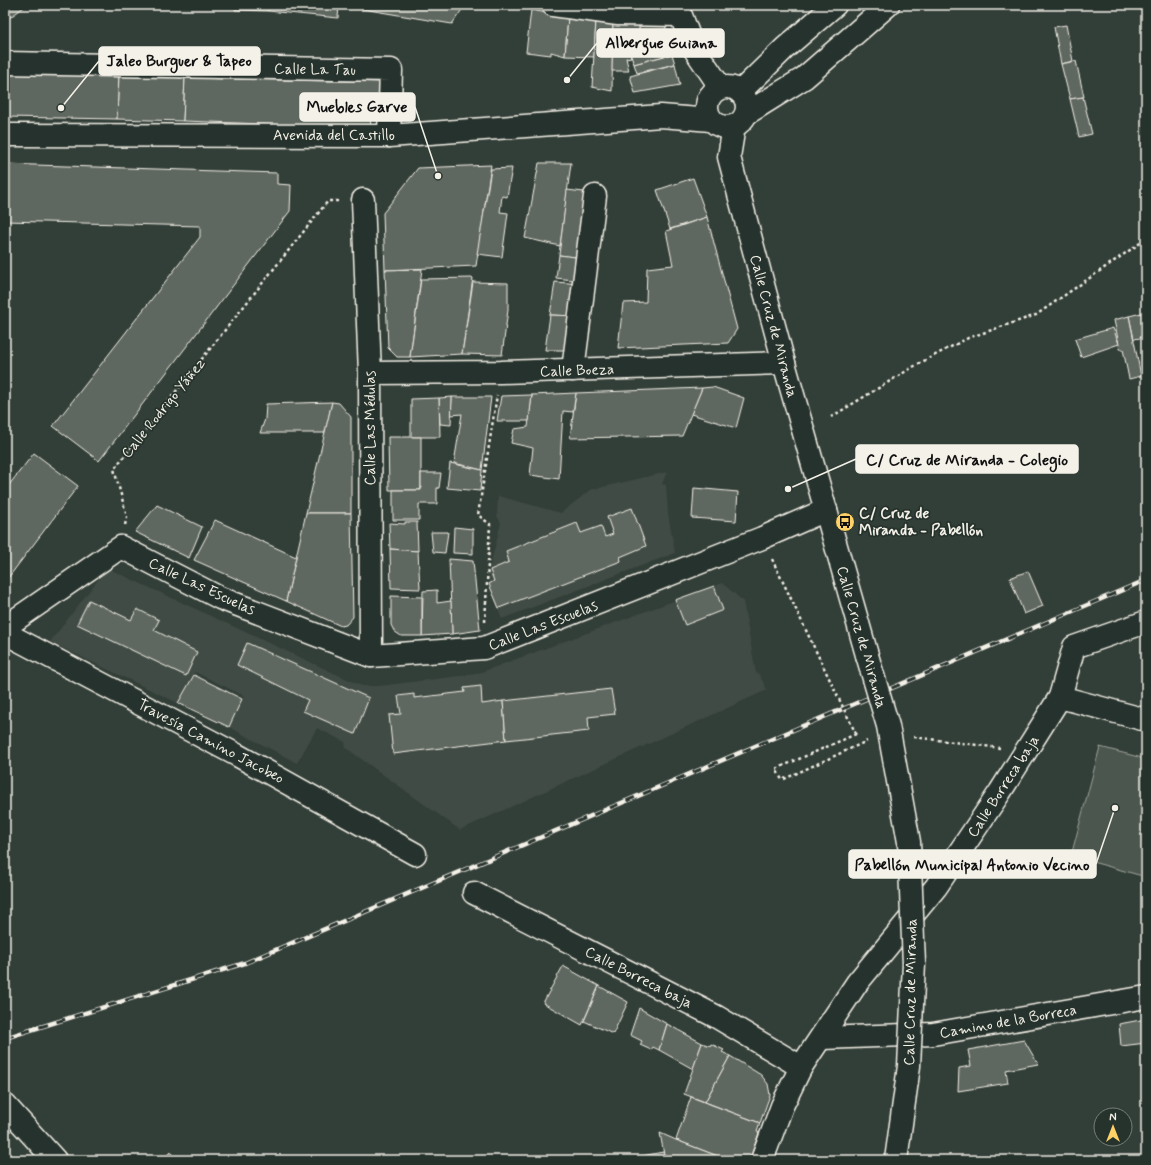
<svg xmlns="http://www.w3.org/2000/svg" width="1151" height="1165" viewBox="0 0 1151 1165" font-family="Mynerve,sans-serif">
<style>
.built{fill:#404b44}
.green{fill:#4c564f;stroke:#a0a49c}
.building{fill:#5f6861;stroke:#f4f1e8}
.lines{fill:none;stroke-linecap:round;stroke-linejoin:round}
.minor-casing{stroke:#f4f1e8;stroke-width:25}
.major-casing{stroke:#f4f1e8;stroke-width:25}
.path{stroke:#f4f1e8;stroke-width:2.5;stroke-dasharray:3 3;stroke-linecap:butt}
.minor{stroke:#26332d;stroke-width:22}
.major{stroke:#26332d;stroke-width:22}
.rail-casing{stroke:#f4f1e8;stroke-width:4.5}
.rail{stroke:#26332d;stroke-width:3;stroke-dasharray:9;stroke-linecap:butt}
.minor-bridge-casing{stroke:#f4f1e8;stroke-width:25;stroke-linecap:butt}
.path-bridge{stroke:#f4f1e8;stroke-width:2.5;stroke-dasharray:3 3;stroke-linecap:butt}
.minor-bridge{stroke:#26332d;stroke-width:22}
.labels{text-anchor:middle;stroke-width:3.5;stroke-linejoin:round;paint-order:stroke}
.street-label{font-size:15px;fill:#f4f1e8;stroke:#26332d}
.poi-label{font-size:15px;font-weight:bold;fill:#f4f1e8;stroke:#26332d;text-anchor:start}
.leader{fill:none;stroke:#f4f1e8;stroke-width:1.5}
.callout-dot{fill:#f4f1e8;stroke:#26332d;stroke-width:1.5}
.callout{fill:#f4f1e8;stroke:#f4f1e8;stroke-width:1.5}
.callout-label{font-size:16px;text-anchor:middle;font-weight:bold;fill:#111}
</style>
<rect width="100%" height="100%" fill="#323e38"/>
<filter id="ink" filterUnits="userSpaceOnUse"><feTurbulence type="fractalNoise" baseFrequency=".025" numOctaves="2"/><feDisplacementMap in="SourceGraphic" scale="8" xChannelSelector="R" yChannelSelector="G"/><feConvolveMatrix kernelMatrix="1 2 1 2 8 2 1 2 1" color-interpolation-filters="sRGB"/></filter>
<g filter="url(#ink)">
<g class="built">
<polygon points="667,472 662,484 666,485 668,513 675,553 502,619 489,584 489,570 501,523 497,516 498,496 561,513 590,490"/>
<polygon points="107,568 362,686 379,686 476,674 722,583 743,601 756,673 759,674 767,690 460,830 346,748 345,742 317,728 297,763 229,727 244,696 195,672 178,703 50,642"/>
</g>
<polygon class="green" points="1100,747 1146,759 1146,877 1071,856"/>
<g class="building">
<polygon points="5,5 27,5 9,18 5,11"/>
<polygon points="236,5 268,5 268,11 235,10"/>
<polygon points="268,5 339,5 338,18 268,11"/>
<polygon points="339,5 462,5 461,11 452,24"/>
<polygon points="531,10 568,17 565,56 551,52 551,55 526,52"/>
<polygon points="568,17 596,20 594,57 565,56"/>
<polygon points="596,20 613,22 612,91 592,87"/>
<polygon points="613,22 639,24 640,49 630,52 631,57 626,58 629,71 612,71"/>
<polygon points="639,24 665,25 672,54 634,64 630,52 640,49"/>
<polygon points="1066,25 1073,61 1061,64 1054,27"/>
<polygon points="672,54 675,64 637,73 634,64"/>
<polygon points="1076,61 1084,97 1070,99 1061,64"/>
<polygon points="675,64 680,85 635,93 630,76"/>
<polygon points="5,71 119,75 117,119 5,117"/>
<polygon points="119,75 185,78 183,121 117,119"/>
<polygon points="185,78 386,82 384,116 370,116 371,128 183,121"/>
<polygon points="1083,97 1092,134 1079,137 1070,99"/>
<polygon points="539,163 571,163 560,246 525,238"/>
<polygon points="5,164 277,173 277,184 291,185 290,211 99,461 53,426 200,237 200,226 5,221"/>
<polygon points="491,165 476,266 385,270 383,213 418,168"/>
<polygon points="512,168 507,197 502,196 500,212 508,213 502,257 477,254 491,169"/>
<polygon points="693,178 707,217 670,229 657,190"/>
<polygon points="567,190 592,193 584,258 559,255"/>
<polygon points="707,217 737,329 728,343 618,348 623,303 646,302 647,268 673,265 666,231"/>
<polygon points="559,255 584,258 582,281 556,278"/>
<polygon points="422,269 410,357 397,357 388,348 385,270"/>
<polygon points="473,278 462,354 410,357 421,279"/>
<polygon points="473,282 508,283 508,310 502,355 462,354"/>
<polygon points="555,282 581,284 576,316 550,315"/>
<polygon points="1146,312 1146,337 1134,339 1129,316"/>
<polygon points="550,315 576,316 572,350 545,350"/>
<polygon points="1129,316 1141,376 1129,379 1123,349 1120,349 1114,320"/>
<polygon points="1113,328 1119,344 1081,357 1075,339"/>
<polygon points="713,387 744,398 736,428 691,414 702,388"/>
<polygon points="702,388 682,436 570,438 576,393"/>
<polygon points="576,393 573,412 563,411 559,479 530,475 533,448 511,443 514,429 528,427 532,395"/>
<polygon points="532,395 529,421 497,421 501,396"/>
<polygon points="452,397 491,397 482,470 454,463 462,414 451,415"/>
<polygon points="452,397 451,425 440,424 439,398"/>
<polygon points="439,398 440,437 411,437 411,399"/>
<polygon points="332,402 325,433 260,433 265,419 266,404"/>
<polygon points="332,402 339,403 351,417 351,513 306,513"/>
<polygon points="388,437 421,437 421,490 389,490"/>
<polygon points="34,453 78,486 5,582 5,490"/>
<polygon points="450,463 482,470 480,491 447,488"/>
<polygon points="421,473 441,473 439,488 437,488 437,504 419,504 419,520 393,520 393,490 421,490"/>
<polygon points="694,488 738,492 736,521 692,518"/>
<polygon points="157,505 202,527 189,558 135,532"/>
<polygon points="632,508 646,546 620,557 621,561 499,608 489,584 494,581 490,570 509,562 506,551 577,523 581,533 601,526 605,537 613,534 607,517"/>
<polygon points="306,513 351,513 353,617 346,625 341,626 286,601"/>
<polygon points="215,520 296,557 286,601 194,560"/>
<polygon points="405,522 417,522 418,551 390,549 389,523 405,524"/>
<polygon points="454,527 473,529 473,554 453,553"/>
<polygon points="431,532 448,532 445,553 433,552"/>
<polygon points="390,549 418,551 420,589 391,588"/>
<polygon points="449,559 473,561 480,630 452,634"/>
<polygon points="1028,571 1043,606 1024,614 1010,578"/>
<polygon points="714,586 723,610 685,625 675,600"/>
<polygon points="437,590 437,603 451,601 452,634 422,636 423,591"/>
<polygon points="391,596 422,597 422,636 401,636 394,631 391,625"/>
<polygon points="89,600 131,620 137,609 159,620 154,630 197,652 186,676 77,624"/>
<polygon points="247,643 369,698 355,734 303,711 308,700 237,665"/>
<polygon points="194,675 242,699 229,727 178,703"/>
<polygon points="481,686 482,704 503,701 506,740 393,754 389,715 401,714 398,696 414,694 414,698 465,692 464,688"/>
<polygon points="611,689 615,714 588,717 589,731 506,740 503,701"/>
<polygon points="563,966 599,986 582,1025 543,1003"/>
<polygon points="599,986 628,1002 613,1034 584,1021"/>
<polygon points="639,1008 667,1024 659,1050 653,1047 651,1050 640,1045 642,1041 630,1035"/>
<polygon points="1146,1019 1146,1043 1121,1046 1119,1024"/>
<polygon points="667,1024 702,1043 693,1069 659,1050"/>
<polygon points="1024,1040 1038,1064 1006,1070 1008,1083 958,1091 959,1068 971,1066 968,1050"/>
<polygon points="702,1043 710,1046 711,1044 724,1050 722,1052 730,1056 705,1102 684,1094"/>
<polygon points="730,1056 761,1075 768,1084 770,1095 760,1123 705,1102"/>
<polygon points="691,1097 760,1123 757,1132 759,1133 750,1159 728,1160 676,1140"/>
<polygon points="660,1133 676,1140 728,1160 665,1160"/>
<polygon points="171,1152 174,1160 160,1160"/>
<polygon points="663,1152 665,1160 621,1160"/>
</g>
<g class="lines">
<defs>
<g id="minor">
<polyline points="553,5 618,14 679,15"/>
<polyline points="677,5 693,47 721,88"/>
<polyline points="5,63 391,70 389,136"/>
<polyline points="734,126 729,157 784,363 867,655"/>
<polyline points="363,200 370,373 371,656"/>
<polyline points="573,370 595,196"/>
<polyline points="370,373 501,372 784,363"/>
<polyline points="5,627 121,547 220,598 371,656 484,648 762,538 826,510"/>
<polyline points="5,633 237,755 415,854"/>
<polyline points="1060,697 1146,720"/>
<polyline points="474,893 717,1017 801,1067"/>
<polyline points="822,1038 933,1034 1146,997"/>
<polyline points="5,1105 55,1160"/>
<polyline points="762,1160 782,1106 801,1067 857,983 936,887 1000,792 1060,697 1074,647 1146,622"/>
</g>
<g id="major">
<circle cx="727" cy="107" r="20"/>
<polyline points="740,92 785,48 835,5"/>
<polyline points="746,114 804,78 888,5"/>
<polyline points="5,135 389,136 661,116 711,120"/>
</g>
</defs>
<use href="#minor" class="minor-casing"/>
<use href="#major" class="major-casing"/>
<g class="path">
<polyline points="1143,5 1146,19"/>
<polyline points="831,417 918,364 968,338 1036,315 1146,239"/>
<polyline points="125,525 127,517 114,469 328,201 341,201"/>
<polyline points="772,559 813,645"/>
<polyline points="485,622 490,524 478,515 497,395"/>
<polyline points="856,734 776,769 782,780 867,741"/>
<polyline points="914,737 1000,748"/>
</g>
<use href="#minor" class="minor"/>
<use href="#major" class="major"/>
<defs>
<polyline id="rail" points="5,1038 245,963 1146,580"/>
</defs>
<use href="#rail" class="rail-casing"/>
<use href="#rail" class="rail"/>
<defs>
<polyline id="minor-bridge" points="867,655 888,726 909,842 914,964 909,1066 896,1160"/>
</defs>
<use href="#minor-bridge" class="minor-bridge-casing"/>
<polyline class="path-bridge" points="813,645 856,734"/>
<use href="#minor-bridge" class="minor-bridge"/>
</g>
</g>
<defs>
<symbol id="bus-disc" viewBox="-11 -11 22 22"><circle r="9.5" fill="#ffd166" stroke="#26332d"/><path d="M-5-6H5V4H4V6H2V4H-2V6H-4V4H-5ZM-3.5-4V0h7V-4ZM-3.5 1.2v1.5H-2V1.2ZM2 1.2v1.5H3.5V1.2Z" fill="#111"/></symbol>
</defs>
<g fill-rule="evenodd">
<use href="#bus-disc" x="834" y="511" width="22" height="22"/>
</g>
<g class="labels">
<g class="street-label">
<text transform="translate(315 69) rotate(1)" y="5">Calle La Tau</text>
<text x="334" y="140">Avenida del Castillo</text>
<text transform="translate(774 326) rotate(75)" y="5">Calle Cruz de Miranda</text>
<text transform="translate(577 370) rotate(-2)" y="5">Calle Boeza</text>
<text transform="translate(163 408) rotate(-51)" y="5">Calle Rodrigo Yáñez</text>
<text transform="translate(370 428) rotate(-90)" y="5">Calle Las Médulas</text>
<text transform="translate(202 586) rotate(25)" y="5">Calle Las Escuelas</text>
<text transform="translate(543 625) rotate(-21)" y="5">Calle Las Escuelas</text>
<text transform="translate(862 637) rotate(74)" y="5">Calle Cruz de Miranda</text>
<text transform="translate(211 741) rotate(28)" y="5">Travesía Camino Jacobeo</text>
<text transform="translate(1003 786) rotate(-57)" y="5">Calle Borreca baja</text>
<text transform="translate(639 977) rotate(27)" y="5">Calle Borreca baja</text>
<text transform="translate(910 992) rotate(-89)" y="5">Calle Cruz de Miranda</text>
<text transform="translate(1008 1021) rotate(-10)" y="5">Camino de la Borreca</text>
</g>
<g class="poi-label">
<text x="859" y="518">C/ Cruz de<tspan x="859" dy="17">Miranda - Pabellón</tspan></text>
</g>
</g>
<path class="leader" d="M567 80L597 43M61 108L99 61M438 176L415 107M788 489L856 459M1115 808L1096 864"/>
<g class="callout-dot">
<circle cx="567" cy="80" r="4"/>
<circle cx="61" cy="108" r="4"/>
<circle cx="438" cy="176" r="4"/>
<circle cx="788" cy="489" r="4"/>
<circle cx="1115" cy="808" r="4"/>
</g>
<g class="callout">
<rect x="597" y="29" width="127" height="28" rx="4"/>
<rect x="99" y="47" width="161" height="28" rx="4"/>
<rect x="300" y="93" width="115" height="28" rx="4"/>
<rect x="856" y="445" width="222" height="28" rx="4"/>
<rect x="849" y="850" width="247" height="28" rx="4"/>
</g>
<g class="callout-label">
<text x="661" y="48">Albergue Guiana</text>
<text x="179" y="66">Jaleo Burguer &amp; Tapeo</text>
<text x="357" y="112">Muebles Garve</text>
<text x="967" y="465">C/ Cruz de Miranda - Colegio</text>
<text x="972" y="870">Pabellón Municipal Antonio Vecino</text>
</g>
<rect width="1151" height="1165" fill="none" stroke="#26332d" stroke-width="20"/>
<rect x="10" y="10" width="1131" height="1145" fill="none" stroke="#f4f1e8" stroke-width="1.5" filter="url(#ink)"/>
<g transform="translate(1113 1127)"><circle r="19" fill="#26332d" stroke="#787f78"/>
<path d="M0-3L7 15L0 10L-7 15Z" fill="#ffd166"/>
<text y="-6" font-size="11" font-weight="bold" text-anchor="middle" fill="#f4f1e8">N</text>
</g>
</svg>
